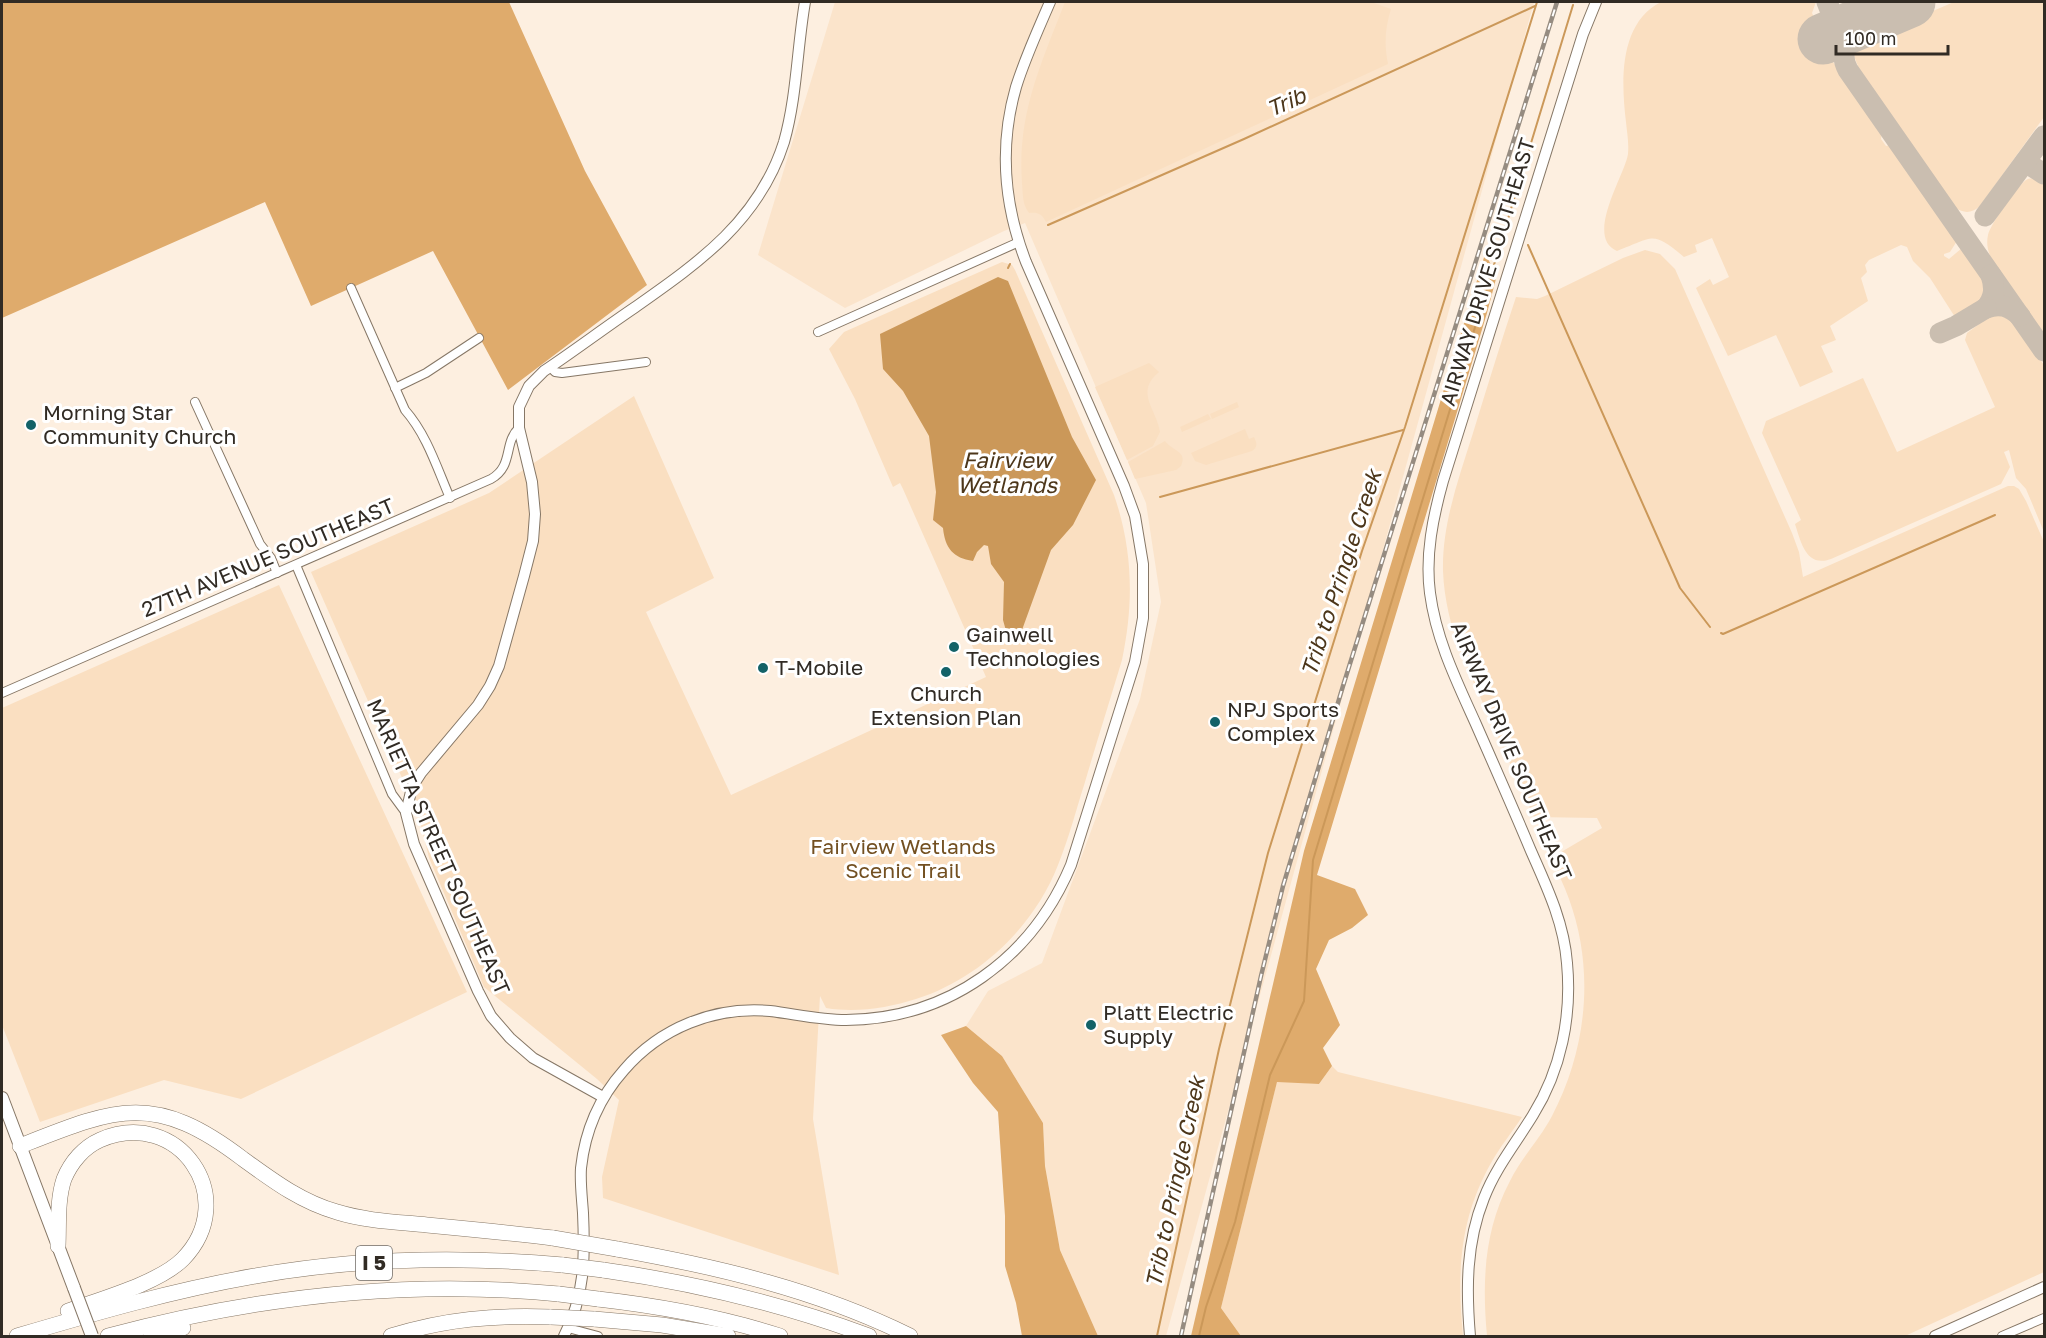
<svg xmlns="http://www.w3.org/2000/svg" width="2046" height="1338" viewBox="0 0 2046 1338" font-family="'Golos Text',sans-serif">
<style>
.built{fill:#fbe4cb}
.green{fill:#fadfc1}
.forest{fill:#dfab6c}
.water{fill:#cb9859}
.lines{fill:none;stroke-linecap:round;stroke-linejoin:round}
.stream{stroke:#cb9859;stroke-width:2}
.taxiway{stroke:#cabeb0;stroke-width:21}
.runway{stroke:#cabeb0;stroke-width:51}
.street-casing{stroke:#867766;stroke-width:10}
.secondary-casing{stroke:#867766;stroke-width:12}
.primary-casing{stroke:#867766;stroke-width:14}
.highway-casing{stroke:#867766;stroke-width:16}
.street{stroke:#fff;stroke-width:8}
.secondary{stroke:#fff;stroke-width:10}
.primary{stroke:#fff;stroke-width:12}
.highway{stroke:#fff;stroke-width:15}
.rail-casing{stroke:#968c81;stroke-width:4.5}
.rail{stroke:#fff;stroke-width:2;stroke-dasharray:7;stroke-linecap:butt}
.primary-bridge-casing{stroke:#867766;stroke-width:14;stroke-linecap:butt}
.highway-bridge-casing{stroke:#867766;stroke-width:16;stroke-linecap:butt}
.primary-bridge{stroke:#fff;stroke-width:12}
.highway-bridge{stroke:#fff;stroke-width:15}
.poi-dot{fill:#136268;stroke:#fff;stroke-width:2}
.labels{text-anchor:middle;stroke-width:6;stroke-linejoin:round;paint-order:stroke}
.shield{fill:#fff;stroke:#6f6b66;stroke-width:1.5}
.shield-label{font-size:20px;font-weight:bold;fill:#312b24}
.street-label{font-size:21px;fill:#312b24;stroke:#fff}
.poi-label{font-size:21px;fill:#312b24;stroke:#fff;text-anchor:start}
.park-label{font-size:21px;fill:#735021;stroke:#fff}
.water-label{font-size:22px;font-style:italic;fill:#4c361a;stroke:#fff}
</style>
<rect width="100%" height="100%" fill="#fdefe0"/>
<polygon class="built" points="835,2 1534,2 1166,1336 1098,1336 1060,1250 1045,1166 1043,1123 1002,1056 966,1026 988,991 1042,963 1140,699 1161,602 1146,503 1025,223 1004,231 845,308 758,255"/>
<g class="green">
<path d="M1065 2H1371L1391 9C1385 28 1384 44 1388 64L1046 222C1042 214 1038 212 1029 213 1022 204 1023 194 1022 183 1017 114 1041 64 1065 2Z"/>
<path d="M1661 2H1816L1812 13 1833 62 1882 133 1881 139 1886 146 1890 145 1957 241 1950 252 1944 254V256L1949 259 1962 248C1987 284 2001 292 1955 317L1930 278 1913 261 1907 247 1901 245 1869 260 1865 265 1867 272 1861 278 1868 301 1830 326 1836 340 1821 346 1833 372 1800 387 1776 335 1728 356 1696 288 1710 279 1713 285 1729 277 1712 238 1695 245 1697 252 1684 257C1651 230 1655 237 1617 251 1584 237 1625 175 1628 154 1629 142 1627 133 1626 122 1621 81 1619 23 1661 2Z"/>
<path d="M1954 2H2044V117L1980 206C1971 214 1964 213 1955 208L1860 72 1853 53 1857 46 1864 40Z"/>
<path d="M2039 178 2044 181V336L1993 262C1988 253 1986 244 1988 235 1990 225 2017 186 2026 180 2030 178 2035 178 2039 178Z"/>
<path d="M1645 250 1660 254 1675 269 1792 533 1799 552 1803 577 2008 486H2014L2019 489 2026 501 2044 542V1272L1905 1336H1487C1482 1282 1484 1230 1510 1181 1521 1158 1540 1139 1552 1116 1587 1049 1595 970 1569 899 1564 885 1557 871 1551 858L1602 828 1597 818 1534 817 1460 652C1451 626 1444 599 1443 571 1442 523 1459 478 1473 433 1487 387 1501 342 1516 297L1537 299 1545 296 1623 258Z"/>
<path d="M1002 262 1012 265 1015 270 1114 495C1133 550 1134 603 1122 660 1110 700 1097 741 1085 782 1076 810 1069 838 1058 865 1034 927 979 979 916 999 888 1008 856 1013 826 1008L820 996 813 1119 839 1275 603 1198 602 1177 619 1100 597 1079 484 987 429 858 418 814 311 572 489 493 634 396 714 578 646 612 731 795 986 677 903 489 900 483 893 487 855 399 829 349 844 332Z"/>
<path d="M1994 313 2005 315 2014 322 2044 365V532L2026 489 2016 478 2009 450 2004 452 2010 467 2001 484 1831 559C1806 568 1801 542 1795 524L1801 520 1762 433 1766 421 1863 378 1897 452 1995 407 1965 340 1967 333Z"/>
<path d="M1149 363 1159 372C1134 392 1157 410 1160 432L1153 446 1127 460 1095 387Z"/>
<polygon points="1237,402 1239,407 1212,419 1210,414"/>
<polygon points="1208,414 1211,419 1182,432 1180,427"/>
<path d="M1245 429 1249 439 1254 437C1257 443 1258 447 1252 451L1206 465 1195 461 1191 453Z"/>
<path d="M1165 441C1172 451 1188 451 1181 466L1176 470 1135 479 1128 462Z"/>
<polygon points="279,585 467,992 241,1099 164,1080 40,1122 2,1025 2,708"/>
<path d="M1332 1066 1338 1072 1522 1117C1512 1132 1500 1147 1491 1163 1459 1220 1457 1273 1463 1336H1241L1221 1308 1277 1081 1319 1084Z"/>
</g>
<g class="forest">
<polygon points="2,2 509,2 585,171 647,285 508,390 433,251 311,306 265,202 2,318"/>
<polygon points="1485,254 1497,275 1487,313 1317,875 1355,889 1368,915 1352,928 1329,940 1316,969 1340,1025 1323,1048 1332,1066 1319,1084 1277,1082 1221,1308 1241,1336 1191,1336 1304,851"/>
<polygon points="966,1026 1002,1056 1043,1123 1045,1166 1060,1250 1098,1336 1022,1336 1016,1303 1005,1266 1005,1216 998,1112 973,1083 941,1035"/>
</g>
<path class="water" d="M998 277 1008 281 1072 437 1096 480 1073 525 1051 550 1018 641 1014 644 1008 638 1003 620 1004 582 991 564 988 546 984 545 977 552 973 561C953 558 945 548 943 528L933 520 936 492 929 436 903 391 883 369 880 334Z"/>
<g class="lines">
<g class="stream">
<polyline points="1048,225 1244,139 1535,6"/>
<polyline points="1528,245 1680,588 1710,627"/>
<polyline points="1008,268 1010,264"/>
<polyline points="1160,497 1403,430"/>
<polyline points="1721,633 1723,634 1995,515"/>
<polyline points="1157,1336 1219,1049 1268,853 1362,551 1405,427 1537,2"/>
<polyline points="1199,1336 1206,1307 1235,1222 1270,1075 1304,1001 1313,860 1573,5"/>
</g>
<g class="taxiway">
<path d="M1827 2 1833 17 1855 25C1846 39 1839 54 1848 70L2044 351"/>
<polyline points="2025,162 2044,174"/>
<polyline points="1985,216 2044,136"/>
<path d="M1991 275C1995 288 1995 297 1986 308 2000 303 2009 306 2020 316"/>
<polyline points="1940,333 1956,326 1986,308"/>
</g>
<polyline class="runway" points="1823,39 1910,2"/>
<defs>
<g id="street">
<path d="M351 288 405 410C427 435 437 468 450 498"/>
<polyline points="818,332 1019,242"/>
<polyline points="550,367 555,372 562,373 646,362"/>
<polyline points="395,388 426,373 479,338"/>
<polyline points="195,402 260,544 271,558 277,573"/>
<polyline points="296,565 392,794 406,813"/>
<path d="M2 693 491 479C514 466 503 443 519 428"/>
<polyline points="568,1328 598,1336"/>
<polyline points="2002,1336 2044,1318"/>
</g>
<g id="secondary">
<path d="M603 1097 533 1058 510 1038 491 1016 478 991 414 844 406 813 412 787 421 773 478 705 490 686 499 666 524 576 533 541 535 514 532 482 519 428V407L529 386 544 371C574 351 603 329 634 308 698 263 759 221 784 142 797 96 797 48 805 2"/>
<path d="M564 1336C585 1296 585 1257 583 1213 582 1198 580 1183 581 1168 585 1131 599 1098 624 1070 660 1028 714 1006 770 1011 795 1014 820 1020 846 1020 949 1019 1032 958 1071 865L1135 662 1143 618V564L1135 516 1124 486 1026 262C1004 205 999 146 1016 87 1025 58 1038 30 1050 2"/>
<path d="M1470 1336C1466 1289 1466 1243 1484 1198 1496 1167 1516 1143 1533 1115 1561 1070 1572 1016 1567 963 1564 923 1547 887 1531 851 1513 808 1494 765 1475 722 1456 680 1436 639 1430 593 1425 555 1433 517 1443 481L1583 34 1596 2"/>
<polyline points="1935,1336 2044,1287"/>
</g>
<polyline id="primary" points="2,1098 74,1288"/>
<g id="highway">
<path d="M20 1146C116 1108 154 1091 243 1159 272 1180 301 1202 337 1212 366 1221 397 1222 427 1225 469 1229 511 1233 553 1238"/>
<path d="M58 1246C59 1224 57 1200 64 1179 71 1162 84 1147 100 1140 178 1106 242 1198 183 1259 159 1283 101 1299 68 1311"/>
<path d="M617 1249C718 1267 817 1290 910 1336"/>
<path d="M603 1270C695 1283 783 1304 869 1336"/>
<path d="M598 1299C659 1306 721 1317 780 1336"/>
<polyline points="594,1319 662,1325 728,1336"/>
<path d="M17 1336C95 1313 174 1290 255 1276 356 1258 461 1256 563 1265"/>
<path d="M108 1336C254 1297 408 1279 559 1294"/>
<polyline points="151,1336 183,1328"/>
<path d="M391 1336C445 1319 494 1315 551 1317"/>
</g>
</defs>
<use href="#street" class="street-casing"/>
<use href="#secondary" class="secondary-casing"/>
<use href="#primary" class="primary-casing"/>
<use href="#highway" class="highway-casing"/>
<use href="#street" class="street"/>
<use href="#secondary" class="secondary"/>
<use href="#primary" class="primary"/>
<use href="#highway" class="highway"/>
<defs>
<polyline id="rail" points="1181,1336 1261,976 1283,886 1343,686 1557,2"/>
</defs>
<use href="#rail" class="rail-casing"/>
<use href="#rail" class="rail"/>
<defs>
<polyline id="primary-bridge" points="74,1288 92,1336"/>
<g id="highway-bridge">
<polyline points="553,1238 617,1249"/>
<polyline points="563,1265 603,1270"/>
<polyline points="559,1294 598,1299"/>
<polyline points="551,1317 594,1319"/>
</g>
</defs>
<use href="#primary-bridge" class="primary-bridge-casing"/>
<use href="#highway-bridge" class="highway-bridge-casing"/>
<use href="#primary-bridge" class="primary-bridge"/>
<use href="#highway-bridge" class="highway-bridge"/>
</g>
<g class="poi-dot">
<circle cx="31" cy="425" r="6"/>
<circle cx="954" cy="647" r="6"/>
<circle cx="763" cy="668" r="6"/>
<circle cx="946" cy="672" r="6"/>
<circle cx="1215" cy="722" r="6"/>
<circle cx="1091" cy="1025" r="6"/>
</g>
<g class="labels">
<rect class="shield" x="356" y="1246" width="36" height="34" rx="4.5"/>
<g class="shield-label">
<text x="374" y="1270">I 5</text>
</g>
<g class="street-label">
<text transform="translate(1488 272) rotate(-73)" y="7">AIRWAY DRIVE SOUTHEAST</text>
<text transform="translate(268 558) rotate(-23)" y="7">27TH AVENUE SOUTHEAST</text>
<text transform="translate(1511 751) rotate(67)" y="7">AIRWAY DRIVE SOUTHEAST</text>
<text transform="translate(438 847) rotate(66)" y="7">MARIETTA STREET SOUTHEAST</text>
</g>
<g class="poi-label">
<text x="43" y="420">Morning Star<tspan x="43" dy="24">Community Church</tspan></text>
<text x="966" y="642">Gainwell<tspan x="966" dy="24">Technologies</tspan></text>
<text x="775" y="675">T-Mobile</text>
<text x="946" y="701" text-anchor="middle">Church<tspan x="946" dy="24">Extension Plan</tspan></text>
<text x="1227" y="717">NPJ Sports<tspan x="1227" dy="24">Complex</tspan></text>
<text x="1103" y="1020">Platt Electric<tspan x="1103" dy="24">Supply</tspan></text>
</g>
<g class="park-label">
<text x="903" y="854">Fairview Wetlands<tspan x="903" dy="24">Scenic Trail</tspan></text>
</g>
<g class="water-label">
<text transform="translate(1286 102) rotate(-24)" y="8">Trib</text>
<text x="1007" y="468">Fairview<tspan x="1007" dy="25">Wetlands</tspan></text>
<text transform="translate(1341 573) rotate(-72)" y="8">Trib to Pringle Creek</text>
<text transform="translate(1175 1182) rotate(-78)" y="8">Trib to Pringle Creek</text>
</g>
</g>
<rect width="2046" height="1338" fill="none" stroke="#312b24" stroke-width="6"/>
<path d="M1836 45v9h112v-9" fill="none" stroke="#312b24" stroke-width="3"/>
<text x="1845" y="45" font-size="18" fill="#312b24" stroke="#ffffff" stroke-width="4.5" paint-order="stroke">100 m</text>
</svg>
